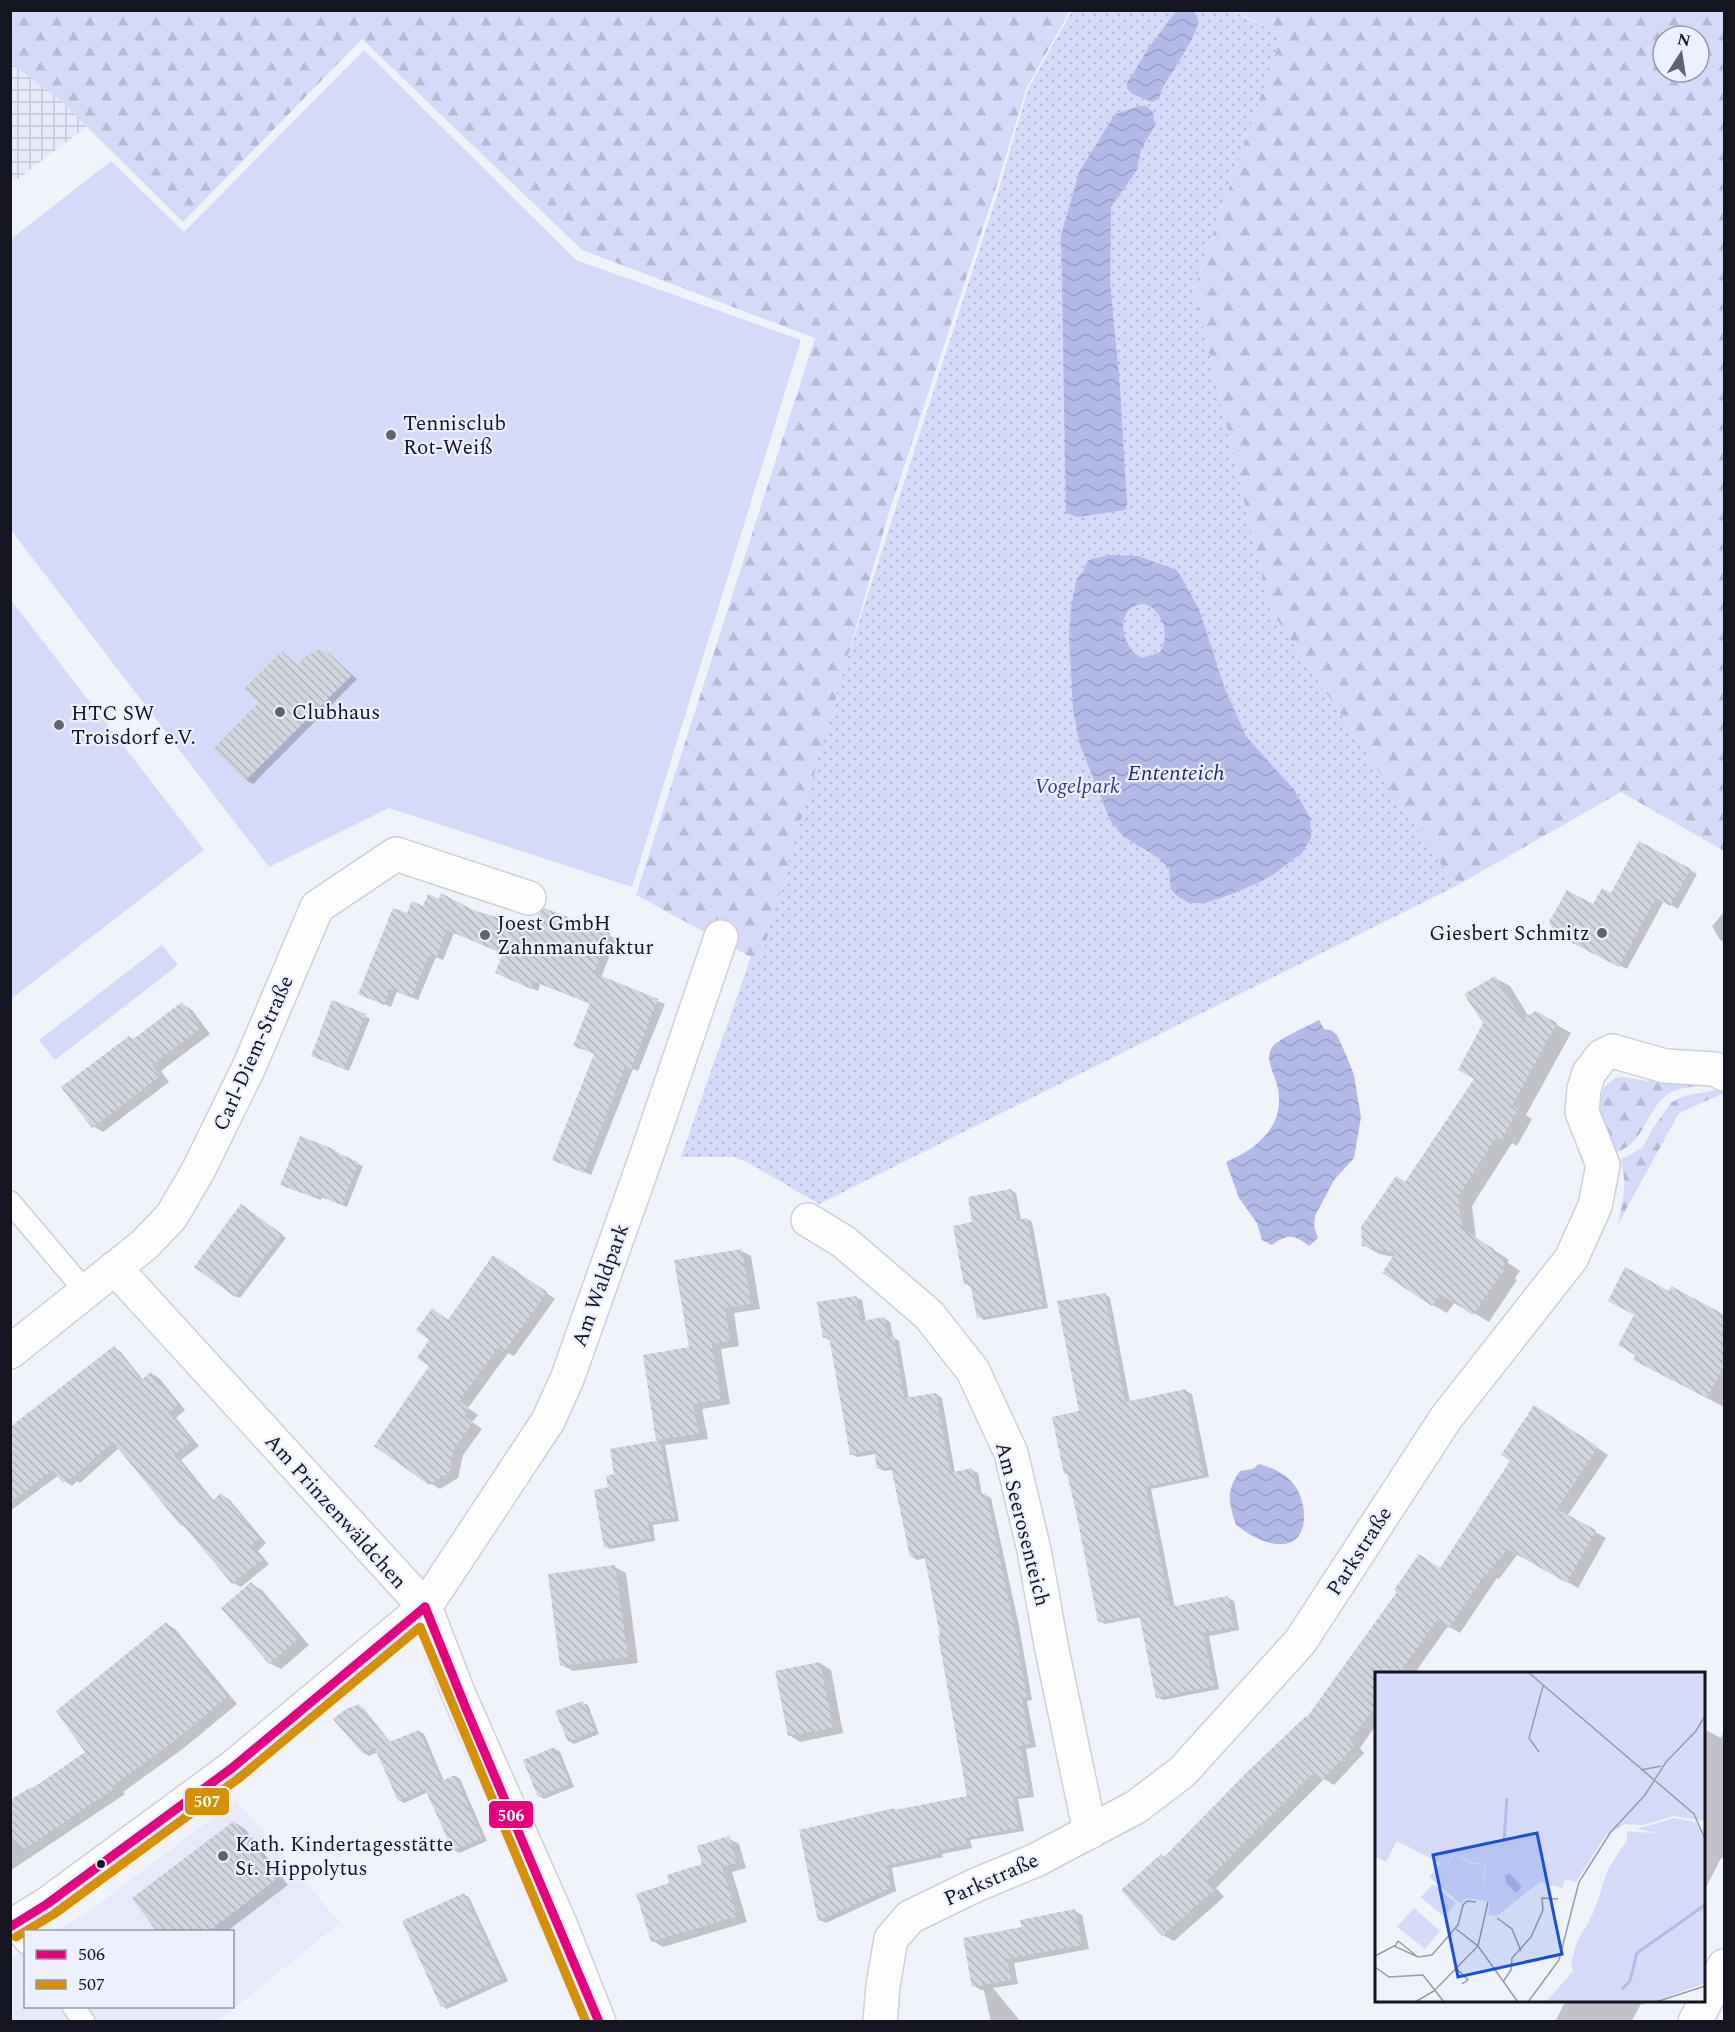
<svg xmlns="http://www.w3.org/2000/svg" width="1735" height="2032" viewBox="0 0 1735 2032" font-family="Spectral,serif">
<style>
.built{fill:#e6eafb}
.industrial{fill:url(#industrial-grid)}
.grass{fill:url(#grass-dots)}
.forest{fill:url(#forest-firs);fill-rule:evenodd}
.pitch{fill:#d4daf7}
.water{fill:url(#water-waves);fill-rule:evenodd}
.shadow{fill:#0003}
.building{fill:url(#building-back-hatch)}
.lines{fill:none;stroke-linecap:round;stroke-linejoin:round}
.service-casing{stroke:#ced0d9;stroke-width:24}
.minor-casing{stroke:#ced0d9;stroke-width:36}
.tertiary-casing{stroke:#ced0d9;stroke-width:36}
.service{stroke:#fdfdfe;stroke-width:21}
.minor{stroke:#fdfdfe;stroke-width:33}
.tertiary{stroke:#fdfdfe;stroke-width:33}
.bus-1-casing{stroke:#edf0fe;stroke-width:14}
.bus-2-casing{stroke:#edf0fe;stroke-width:14}
.bus-1{stroke:#e5007d;stroke-width:9}
.bus-2{stroke:#d59005;stroke-width:9}
.poi-dot{fill:#61636d;stroke:#edf0fe;stroke-width:2}
.bus-dot{fill:#141521;stroke:#edf0fe;stroke-width:2}
.labels{text-anchor:middle;stroke-width:4.5;stroke-linejoin:round;paint-order:stroke}
.poi-label{font-size:21px;fill:#141521;stroke:#edf0fe;text-anchor:start}
.park-label{font-size:21px;font-style:italic;fill:#373a83;stroke:#edf0fe}
.street-label{font-size:21px;fill:#141521;stroke:#edf0fe}
.water-label{font-size:22px;font-style:italic;fill:#28286f;stroke:#edf0fe}
.inset-river{fill:none;stroke:#b3bae7;stroke-width:3}
.inset-road{fill:none;stroke:#999aa3;stroke-width:1.5}
.view{fill:#1d4ed8;fill-opacity:0.15;stroke:#1d4ed8;stroke-width:3}
.inset-edge{fill:none;stroke:#141521;stroke-width:3}
.line-badge{stroke:#edf0fe;stroke-width:2}
.badge-label{font-size:16px;text-anchor:middle;font-weight:bold;fill:#fff}
</style>
<defs>
<pattern id="industrial-grid" width="8" height="8" patternUnits="userSpaceOnUse" patternTransform="scale(1.5)"><rect width="8" height="8" fill="#e6eafb"/><path d="M0 4h8M4 0v8" fill="none" stroke="#c4c8d7"/></pattern>
<pattern id="grass-dots" width="8" height="8" patternUnits="userSpaceOnUse" patternTransform="scale(1.5)"><rect width="8" height="8" fill="#d4daf7"/><path d="M2 2h.1M6 6h.1" fill="none" stroke="#b5bad3" stroke-width="1.8" stroke-linecap="round"/></pattern>
<pattern id="forest-firs" width="22" height="20" patternUnits="userSpaceOnUse" patternTransform="scale(1.5)"><rect width="22" height="20" fill="#d4daf7"/><path d="M5 1l3.5 6h-7zM16 11l3.5 6h-7z" fill="#b5bad3"/></pattern>
<pattern id="water-waves" width="16" height="10" patternUnits="userSpaceOnUse" patternTransform="scale(1.5)"><rect width="16" height="10" fill="#b3bae7"/><path d="M0 5q4-4 8 0t8 0" fill="none" stroke="#999fc6"/></pattern>
<pattern id="building-back-hatch" width="6" height="6" patternUnits="userSpaceOnUse" patternTransform="scale(1.5)"><rect width="6" height="6" fill="#d2d4de"/><path d="M-1 5l2 2M0 0l6 6M5-1l2 2" fill="none" stroke="#b3b5be"/></pattern>
</defs>
<rect width="100%" height="100%" fill="#f1f3fa"/>
<polygon class="built" points="236,1800 340,1923 218,2021 11,2022 11,1960 25,1950 26,2006 232,2006 232,1932 56,1931 88,1912"/>
<polygon class="industrial" points="11,11 86,127 11,184"/>
<polygon class="grass" points="1072,11 1232,11 1282,35 1194,289 1270,609 1456,886 819,1204 747,1162 733,1157 681,1157 745,974 998,192 1028,89"/>
<g class="forest">
<polygon points="10,11 1070,11 1027,87 995,191 890,509 760,962 636,895 815,338 582,250 362,39 183,222 59,99 11,63"/>
<path d="M1234 11H1724V851L1621 792 1456 886 1270 609 1194 289 1282 35ZM1663 36H1699V72H1663Z"/>
<path d="M1665 1075 1702 1085C1691 1087 1679 1088 1670 1093 1645 1108 1646 1144 1616 1152L1600 1113 1599 1102 1604 1087 1615 1078 1622 1077 1647 1081Z"/>
<path d="M1724 1088V1093L1679 1113 1618 1224C1623 1201 1628 1182 1620 1160L1643 1147 1653 1128 1672 1102 1681 1097Z"/>
</g>
<g class="pitch">
<polygon points="364,50 576,260 801,340 632,887 389,808 269,867 11,530 11,239 111,161 184,232"/>
<polygon points="11,600 204,850 11,999"/>
<polygon points="162,945 178,965 55,1060 39,1040"/>
</g>
<g class="water">
<path d="M1176 11H1193C1196 14 1199 18 1198 23 1196 37 1170 75 1162 89L1159 99 1152 102 1131 93 1127 88V83L1149 47Z"/>
<polygon points="1139,106 1146,106 1153,112 1155,126 1141,149 1137,170 1111,207 1110,281 1120,387 1127,505 1125,510 1077,517 1066,513 1061,236 1079,172 1115,114"/>
<path d="M1109 555 1138 556 1177 570 1199 609 1225 689 1246 736 1295 791 1310 818 1311 838 1302 853 1274 874 1260 882 1229 895 1205 903H1190L1180 898 1171 890 1169 868 1160 859 1123 836 1110 820 1079 742 1073 709 1069 636 1071 607 1077 578 1084 571 1086 563 1091 559ZM1145 604C1164 611 1170 636 1160 652L1142 658C1120 648 1113 604 1145 604Z"/>
<path d="M1319 1020 1324 1029 1331 1030 1337 1035 1347 1057 1354 1075 1361 1117 1354 1158 1334 1180 1315 1216 1314 1227 1318 1238 1309 1246C1293 1234 1288 1234 1272 1245L1262 1240 1257 1223 1239 1198 1226 1162C1257 1149 1285 1126 1278 1089 1276 1074 1262 1059 1274 1045 1279 1039 1310 1025 1319 1020Z"/>
<path d="M1259 1464C1271 1467 1284 1473 1292 1482 1308 1499 1312 1546 1279 1544 1264 1544 1248 1534 1236 1525 1229 1502 1225 1492 1240 1471L1253 1469Z"/>
</g>
<g class="shadow">
<polygon points="282,652 298,666 332,657 357,679 253,784 246,780 215,749 260,703"/>
<polygon points="1640,843 1697,874 1678,909 1664,901 1627,969 1564,938 1594,906 1612,895"/>
<polygon points="424,908 472,911 532,935 545,909 609,935 616,939 601,978 665,1004 638,1071 633,1069 591,1175 554,1160 595,1054 591,1004 540,984 538,991 503,976 504,954 454,933 443,960 436,957 418,1000 397,991 391,1007 360,994 408,915"/>
<polygon points="1724,912 1724,942 1720,940 1712,926"/>
<polygon points="1495,978 1510,986 1529,1017 1536,1013 1571,1033 1526,1115 1532,1119 1517,1146 1512,1143 1472,1206 1476,1238 1509,1260 1507,1262 1520,1271 1515,1278 1517,1280 1489,1322 1455,1302 1447,1313 1433,1305 1394,1257 1379,1254 1364,1245 1476,1079 1485,1023"/>
<polygon points="182,1004 192,1010 210,1034 161,1071 169,1082 103,1132 93,1126 129,1037 134,1040"/>
<polygon points="365,1016 370,1019 349,1071 317,1058"/>
<polygon points="335,1151 340,1154 339,1156 363,1166 347,1207 322,1197 321,1200 287,1187"/>
<polygon points="1011,1190 1016,1193 1021,1220 1027,1219 1032,1222 1048,1308 984,1320 979,1317 971,1287 966,1284"/>
<polygon points="246,1209 286,1238 240,1298 235,1296"/>
<polygon points="742,1251 751,1256 760,1309 734,1313 739,1346 721,1349 730,1404 702,1409 708,1439 665,1445 679,1521 653,1525 655,1541 610,1549 605,1546 610,1488 616,1475 612,1450 661,1441 657,1440 690,1348"/>
<polygon points="503,1262 555,1299 514,1356 508,1353 468,1408 478,1415 472,1422 482,1429 463,1455 458,1478 440,1489 430,1483 431,1365 449,1321"/>
<polygon points="1669,1293 1724,1316 1724,1407 1651,1369"/>
<polygon points="1105,1294 1110,1298 1130,1402 1186,1391 1192,1394 1209,1477 1151,1489 1175,1608 1228,1598 1234,1601 1239,1630 1209,1636 1219,1689 1163,1700 1157,1697 1141,1617 1105,1624 1099,1621 1069,1475 1065,1473 1080,1413"/>
<polygon points="856,1297 862,1300 866,1322 884,1318 890,1322 893,1337 899,1341 909,1399 936,1394 942,1398 955,1473 972,1470 978,1473 982,1495 986,1495 991,1498 1019,1626 1032,1700 1027,1701 1036,1747 1026,1749 1034,1797 1018,1799 1024,1831 970,1840 972,1848 942,1854 943,1857 892,1868 896,1891 826,1923 820,1920 894,1809 897,1811 969,1797 942,1636 926,1558 917,1560 911,1556 893,1470 884,1471 878,1468 876,1454 857,1457 851,1454 831,1341 824,1337"/>
<polygon points="114,1348 121,1352 143,1380 151,1373 159,1378 185,1410 176,1418 199,1446 181,1460 214,1501 221,1495 229,1499 266,1543 258,1551 269,1564 241,1587 233,1583 187,1528 182,1525 120,1447 80,1483 77,1481 72,1486 64,1481 59,1475 10,1511 10,1430"/>
<polygon points="1546,1413 1608,1455 1567,1516 1606,1538 1578,1588 1518,1554 1499,1579 1497,1578 1460,1633 1448,1626 1414,1674 1376,1674 1376,1725 1360,1748 1364,1753 1334,1785 1324,1779 1216,1888 1224,1897 1174,1941 1163,1935 1165,1858 1308,1719 1441,1569"/>
<polygon points="615,1567 626,1573 638,1663 573,1671 562,1665"/>
<polygon points="251,1584 262,1590 309,1645 281,1669 270,1663"/>
<polygon points="166,1623 176,1630 237,1704 184,1748 123,1792 125,1794 10,1871 10,1803 87,1752"/>
<polygon points="820,1663 831,1670 843,1733 800,1742 789,1735"/>
<polygon points="583,1703 588,1705 599,1734 574,1744 569,1741"/>
<polygon points="359,1706 364,1709 391,1743 419,1731 424,1734 444,1781 455,1776 460,1779 487,1841 459,1853 454,1850 428,1792 404,1803 399,1800 378,1752 369,1756 364,1753"/>
<polygon points="1704,1729 1721,1738 1724,1731 1724,1858 1721,1858 1704,1891"/>
<polygon points="555,1749 560,1752 574,1787 544,1799 539,1796"/>
<polygon points="234,1822 245,1829 288,1885 226,1932 159,1932"/>
<polygon points="728,1838 739,1844 746,1868 732,1872 747,1922 663,1947 653,1941 671,1884 704,1865"/>
<polygon points="464,1895 469,1897 508,1981 447,2009 442,2006"/>
<polygon points="1075,1911 1082,1915 1089,1949 1014,1963 1018,1984 993,1988 1021,2022 991,2022 984,1990 981,1990 974,1986 1023,1928"/>
<polygon points="1566,2000 1646,2000 1644,2005 1641,2004 1631,2022 1555,2022"/>
</g>
<g class="building">
<polygon points="318,650 329,653 352,675 245,781 213,749 258,703 244,689 282,651 297,665 304,658 314,651"/>
<polygon points="1639,841 1691,869 1670,906 1656,898 1619,967 1555,934 1549,922 1567,890 1593,904 1602,888 1611,893"/>
<polygon points="441,893 473,910 496,917 531,933 539,913 544,908 610,933 594,973 658,999 631,1069 625,1067 584,1173 552,1160 594,1054 573,1046 590,1003 533,981 531,989 495,973 503,953 447,930 436,958 429,955 411,998 390,989 384,1005 358,994 393,908 407,913 412,901 423,906 428,894 439,899"/>
<polygon points="1495,976 1522,1019 1536,1011 1557,1023 1512,1106 1518,1109 1502,1139 1497,1136 1458,1197 1462,1228 1495,1250 1493,1253 1506,1262 1501,1269 1504,1270 1473,1315 1440,1294 1432,1306 1382,1273 1395,1253 1362,1246 1361,1227 1396,1176 1405,1182 1474,1079 1458,1070 1483,1023 1464,994"/>
<polygon points="332,1000 366,1014 344,1069 311,1056"/>
<polygon points="182,1002 201,1028 152,1065 160,1076 92,1128 61,1087 129,1036 132,1040"/>
<polygon points="300,1136 336,1150 335,1152 359,1162 342,1205 317,1195 316,1198 280,1185"/>
<polygon points="1011,1189 1017,1220 1027,1218 1044,1306 977,1318 970,1284 964,1285 953,1226 972,1222 968,1197"/>
<polygon points="241,1204 282,1234 235,1297 194,1267"/>
<polygon points="742,1249 751,1304 725,1308 730,1341 712,1344 721,1399 693,1404 699,1434 656,1440 643,1355 689,1347 674,1260"/>
<polygon points="493,1255 547,1292 504,1352 498,1348 459,1401 469,1408 464,1416 473,1422 454,1449 449,1473 429,1485 374,1446 429,1366 417,1358 429,1340 416,1330 432,1308 448,1320"/>
<polygon points="1625,1267 1669,1291 1671,1286 1725,1315 1725,1365 1707,1398 1633,1360 1635,1355 1618,1345 1634,1315 1608,1301"/>
<polygon points="1105,1293 1125,1402 1186,1389 1203,1475 1146,1487 1170,1607 1228,1596 1234,1627 1203,1633 1214,1686 1156,1698 1139,1614 1098,1622 1076,1512 1067,1473 1064,1474 1052,1417 1079,1411 1057,1301"/>
<polygon points="856,1296 861,1321 884,1317 888,1337 894,1336 904,1398 936,1393 950,1473 972,1468 978,1495 986,1493 1013,1621 1027,1697 1022,1698 1030,1744 1020,1746 1029,1794 1013,1797 1019,1828 965,1838 966,1845 937,1851 938,1854 887,1865 891,1888 818,1921 799,1830 895,1808 895,1810 967,1796 938,1635 940,1635 924,1554 910,1557 891,1467 877,1469 874,1450 850,1455 829,1337 823,1338 817,1302"/>
<polygon points="114,1346 141,1380 151,1372 178,1405 169,1413 192,1441 174,1455 212,1501 221,1493 260,1538 251,1546 263,1559 232,1584 183,1525 181,1526 113,1442 71,1479 69,1478 63,1483 53,1470 10,1503 10,1427"/>
<polygon points="1534,1405 1598,1447 1557,1509 1596,1530 1567,1583 1507,1549 1487,1574 1486,1573 1449,1628 1437,1620 1399,1674 1377,1674 1377,1704 1350,1741 1355,1746 1322,1780 1314,1772 1206,1881 1214,1890 1162,1936 1121,1890 1161,1854 1164,1857 1246,1773 1306,1716 1307,1717 1397,1592 1394,1590 1419,1554 1440,1568 1510,1461 1501,1455"/>
<polygon points="660,1440 675,1518 648,1523 651,1538 604,1547 594,1490 608,1487 606,1476 614,1474 610,1449"/>
<polygon points="615,1565 628,1657 560,1666 548,1574"/>
<polygon points="251,1582 299,1638 269,1664 221,1608"/>
<polygon points="166,1622 227,1697 173,1742 114,1785 115,1788 22,1851 10,1835 10,1800 31,1787 32,1789 85,1752 56,1711"/>
<polygon points="820,1662 833,1728 788,1736 775,1671"/>
<polygon points="583,1701 595,1731 568,1742 555,1711"/>
<polygon points="359,1704 389,1742 377,1747 419,1730 441,1781 455,1775 482,1838 453,1851 425,1789 398,1801 375,1748 363,1754 333,1719 346,1709"/>
<polygon points="555,1747 570,1784 538,1797 523,1760"/>
<polygon points="234,1821 278,1878 208,1932 157,1932 132,1898"/>
<polygon points="729,1836 737,1863 722,1867 737,1916 651,1942 636,1894 669,1883 667,1875 702,1864 697,1846"/>
<polygon points="464,1893 503,1978 441,2007 402,1921"/>
<polygon points="1075,1909 1082,1945 1007,1959 1011,1980 972,1987 963,1938 1022,1927 1020,1920"/>
</g>
<g class="lines">
<defs>
<g id="service">
<polyline points="10,1202 86,1292"/>
<polyline points="13,1926 26,1943"/>
<polyline points="73,2006 84,2022"/>
</g>
<g id="minor">
<polyline points="808,1220 844,1242 929,1315 973,1371 1011,1453 1034,1550 1052,1650 1090,1832"/>
<polyline points="115,1268 425,1607 459,1695 561,1926 599,2022"/>
<polyline points="10,1352 144,1245 171,1217 198,1171 249,1067 317,907 396,854 529,898"/>
<polyline points="10,1927 47,1904 232,1768 425,1607 548,1421 567,1379 646,1157 721,937"/>
<polyline points="880,2022 883,1986 891,1939 910,1917 976,1885 1036,1860 1136,1807 1182,1772 1300,1642 1446,1418 1571,1259 1595,1206 1603,1165 1582,1112 1584,1089 1589,1073 1602,1056 1612,1051 1665,1066 1715,1069 1724,1074"/>
</g>
<polyline id="tertiary" points="1695,2022 1724,1966"/>
</defs>
<use href="#service" class="service-casing"/>
<use href="#minor" class="minor-casing"/>
<use href="#tertiary" class="tertiary-casing"/>
<use href="#service" class="service"/>
<use href="#minor" class="minor"/>
<use href="#tertiary" class="tertiary"/>
<defs>
<g id="bus-1">
<polyline points="425,1607 467,1711 599,2022"/>
<polyline points="10,1927 47,1904 232,1768 425,1607"/>
</g>
<polyline id="bus-2" points="16,1937 54,1914 239,1778 420,1627 586,2022"/>
</defs>
<use href="#bus-1" class="bus-1-casing"/>
<use href="#bus-2" class="bus-2-casing"/>
<use href="#bus-1" class="bus-1"/>
<use href="#bus-2" class="bus-2"/>
</g>
<g class="poi-dot">
<circle cx="391" cy="435" r="6"/>
<circle cx="280" cy="712" r="6"/>
<circle cx="59" cy="725" r="6"/>
<circle cx="1602" cy="933" r="6"/>
<circle cx="485" cy="935" r="6"/>
<circle cx="223" cy="1856" r="6"/>
</g>
<circle class="bus-dot" cx="101" cy="1864" r="5"/>
<g class="labels">
<g class="poi-label">
<text x="403" y="430">Tennisclub<tspan x="403" dy="24">Rot-Weiß</tspan></text>
<text x="292" y="719">Clubhaus</text>
<text x="71" y="720">HTC SW<tspan x="71" dy="24">Troisdorf e.V.</tspan></text>
<text x="497" y="930">Joest GmbH<tspan x="497" dy="24">Zahnmanufaktur</tspan></text>
<text x="1590" y="940" text-anchor="end">Giesbert Schmitz</text>
<text x="235" y="1851">Kath. Kindertagesstätte<tspan x="235" dy="24">St. Hippolytus</tspan></text>
</g>
<g class="park-label">
<text x="1077" y="793">Vogelpark</text>
</g>
<g class="street-label">
<text transform="translate(253 1053) rotate(-66)" y="7">Carl-Diem-Straße</text>
<text transform="translate(600 1285) rotate(-70)" y="7">Am Waldpark</text>
<text transform="translate(336 1511) rotate(48)" y="7">Am Prinzenwäldchen</text>
<text transform="translate(1023 1524) rotate(76)" y="7">Am Seerosenteich</text>
<text transform="translate(1359 1551) rotate(-57)" y="7">Parkstraße</text>
<text transform="translate(991 1879) rotate(-24)" y="7">Parkstraße</text>
</g>
<g class="water-label">
<text x="1176" y="780">Ententeich</text>
</g>
</g>
<g transform="translate(1375 1672)">
<rect width="330" height="330" fill="#f1f3fa"/>
<path d="M299 146 321 150 330 171V311L279 330H171L198 299 196 290 203 267 217 246 233 197 252 168V159L261 160V174L253 183 281 191 282 161 262 157ZM123 166 135 168 141 203 156 217 122 244 113 243Z" fill="#d4daf7"/>
<path d="M0 0H330V149L299 144 268 153 250 152 231 163 201 210 190 207 187 216 165 210 156 217 141 203 133 185 135 169 123 165 115 231 107 228 111 193 96 190 80 181 71 194 22 169 11 190 0 185ZM222 233 247 241 248 251 242 246 217 266 199 291 205 267ZM266 250 256 271 259 284 231 304 225 303 247 278 254 260ZM241 268 243 275 225 299 214 295 226 277ZM294 286 301 302 285 309 281 301 271 300Z" fill="#d4daf7"/>
<path d="M168 42 177 44 173 59 185 63 181 76 156 70 160 53 164 54ZM261 160 283 161 281 192 272 199 252 198 253 183 261 174ZM80 181 95 191 110 193 107 228 91 226 85 231 54 205 66 191 72 194ZM58 212 81 231 69 245 46 225ZM39 236 65 259 50 277 22 255Z" fill="#d4daf7"/>
<path d="M135 202 147 215 141 221 131 211 130 203Z" fill="#b3bae7"/>
<path class="inset-river" d="M129 168 132 126M247 317 255 309 262 281 330 233"/>
<path class="inset-road" d="M153 0 319 142 330 167M164 80 154 66 168 14M266 98 286 94M122 246 137 257 146 279M81 257 103 274 143 330M20 274 23 269 43 285M0 284 19 274 43 285 57 283 83 253 88 233 92 229 101 230M0 295 14 305 48 303 69 330M83 298 93 308 87 312M128 310 136 298 137 286 156 265 168 238 167 226 183 227M40 330 59 319 103 274 113 230M153 330 184 288 204 210 235 161 270 123 291 90 321 59 330 44M281 330 330 314"/>
<path class="view" d="M162 161 187 282 83 305 58 183Z"/>
<rect width="330" height="330" class="inset-edge"/>
</g>
<g class="line-badge">
<rect x="184" y="1787" width="46" height="29" rx="6" fill="#d59005"/>
<rect x="488" y="1800" width="46" height="29" rx="6" fill="#e5007d"/>
</g>
<g class="badge-label">
<text x="207" y="1807">507</text>
<text x="511" y="1821">506</text>
</g>
<rect width="1735" height="2032" fill="none" stroke="#141521" stroke-width="24"/>
<rect x="24" y="1930" width="210" height="78" fill="#edf0fe" stroke="#9698a6" stroke-width="1.5"/>
<rect x="36" y="1950" width="30" height="9" fill="#e5007d" stroke="#9698a6" stroke-width="1.5"/>
<text x="78" y="1960" font-size="18" fill="#141521">506</text>
<rect x="36" y="1980" width="30" height="9" fill="#d59005" stroke="#9698a6" stroke-width="1.5"/>
<text x="78" y="1990" font-size="18" fill="#141521">507</text>
<g transform="translate(1681 54) rotate(12)"><circle r="28" fill="#edf0fe" stroke="#9698a6" stroke-width="1.5"/>
<path d="M0-4.5L10 22L0 15L-10 22Z" fill="#61636d"/>
<text y="-9" font-size="16" font-weight="bold" text-anchor="middle" fill="#141521">N</text>
</g>
</svg>
